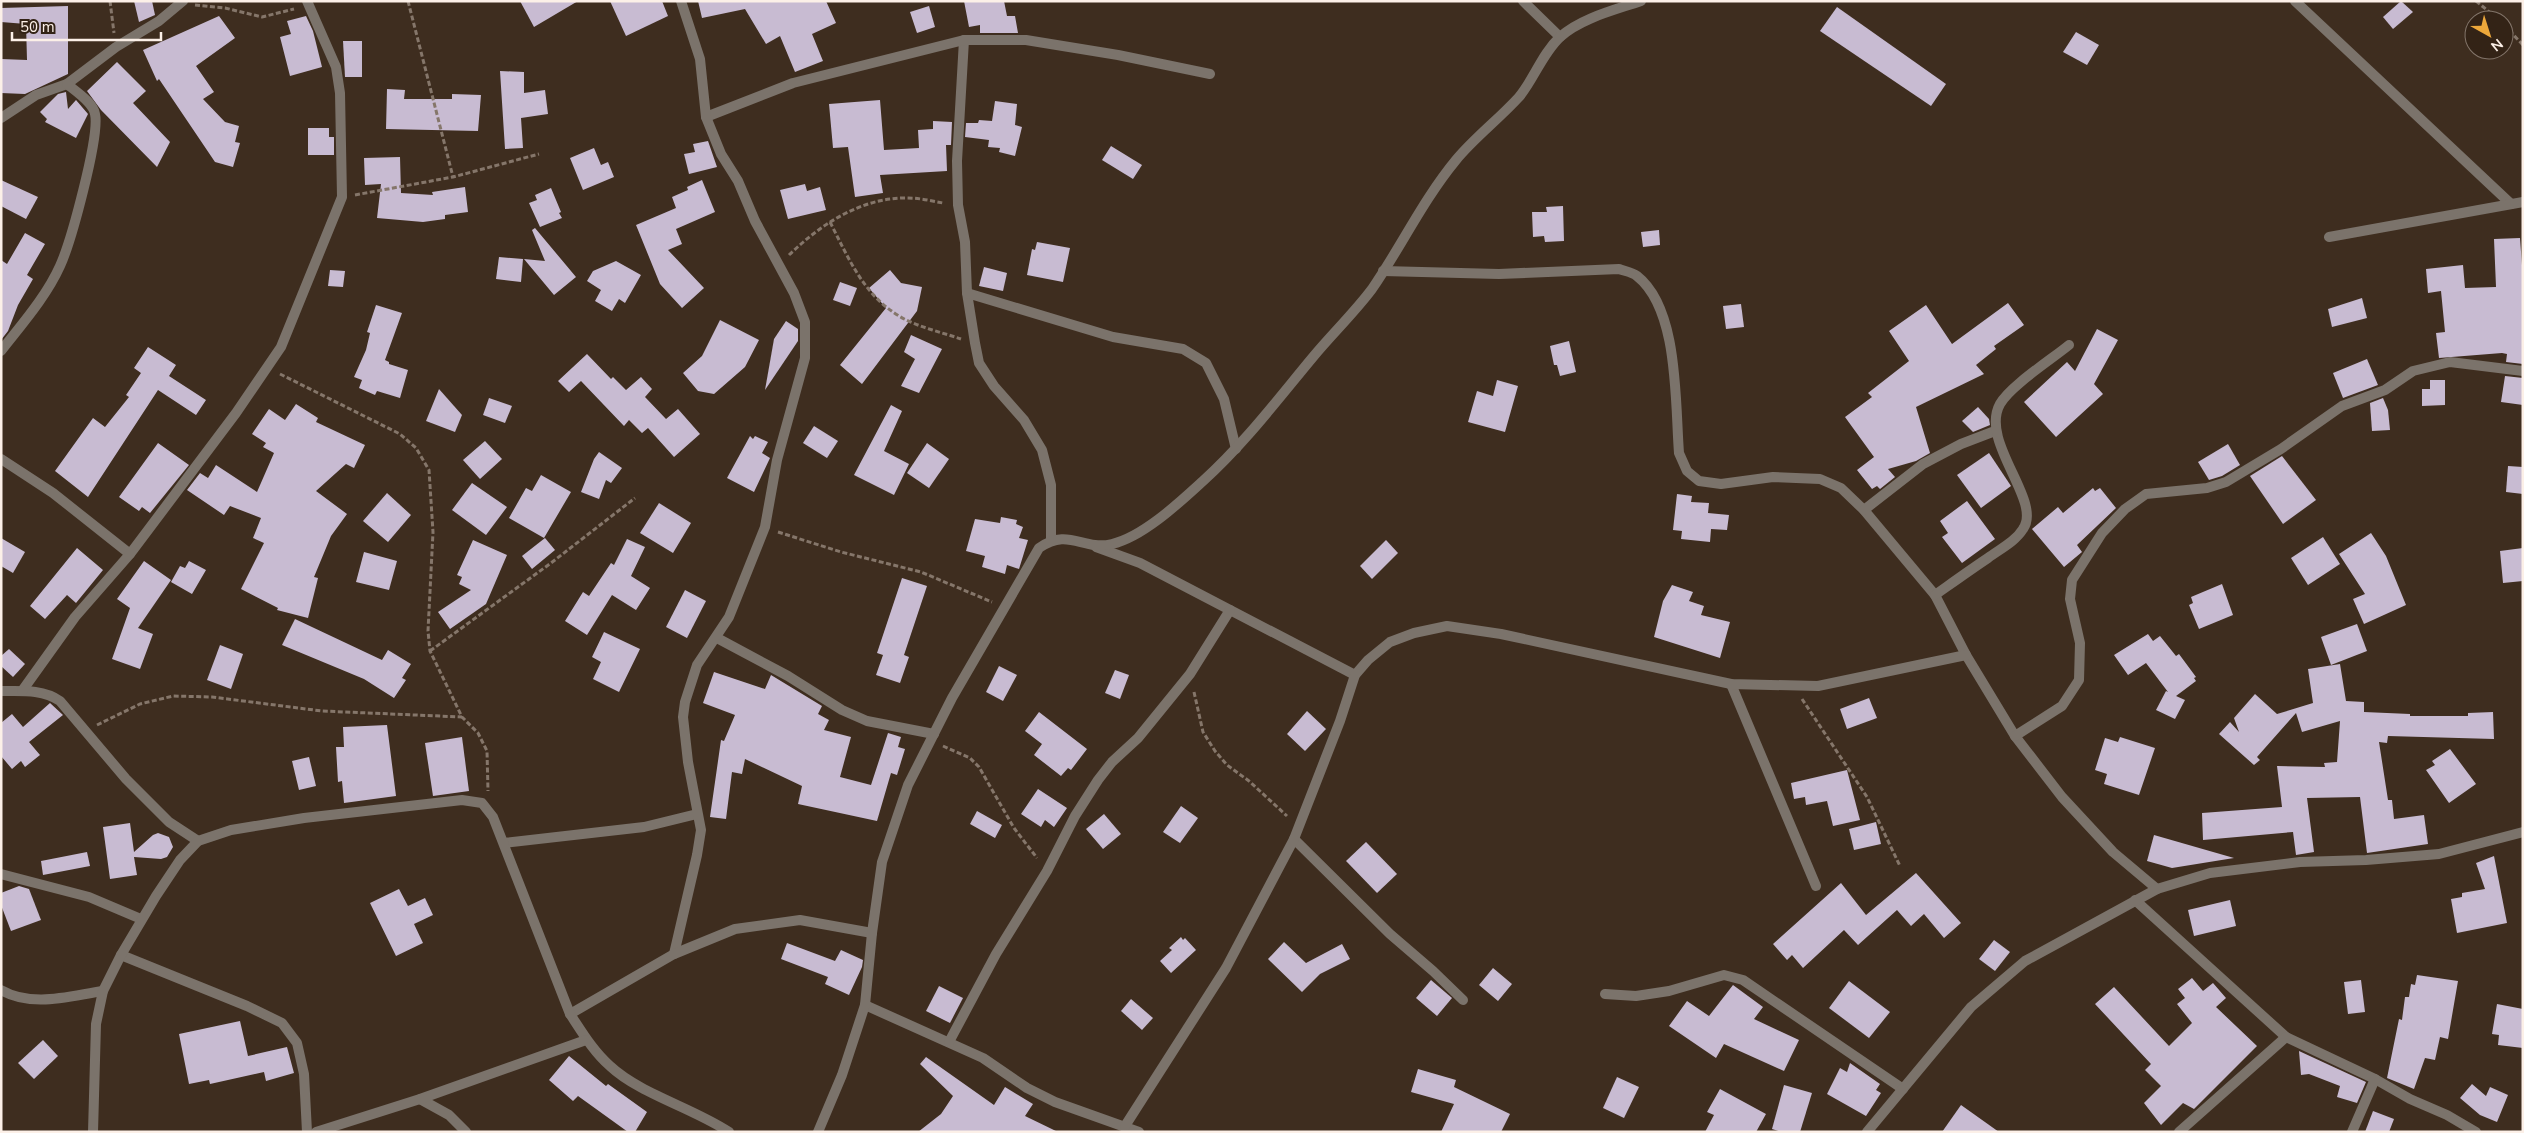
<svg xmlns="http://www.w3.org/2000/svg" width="2524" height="1133" viewBox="0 0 2524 1133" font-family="'Nunito Sans',sans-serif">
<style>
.building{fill:#c8bbd2}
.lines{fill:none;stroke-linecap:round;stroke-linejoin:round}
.path{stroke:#85766a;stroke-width:3;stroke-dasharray:5 2.5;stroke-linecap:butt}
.minor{stroke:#7b736b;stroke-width:10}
</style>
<rect width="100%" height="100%" fill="#3e2d1f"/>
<g class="building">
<polygon points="134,1 152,1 155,15 139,22"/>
<polygon points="520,1 578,1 534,27"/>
<polygon points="610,1 662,1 668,16 626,36"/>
<polygon points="698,1 826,1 836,23 812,34 823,61 795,72 780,36 766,44 745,9 702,18"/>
<polygon points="964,1 1004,1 1007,16 1015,16 1018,33 980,33 980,25 969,27"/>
<polygon points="2401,1 2413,12 2393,29 2383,17"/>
<polygon points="68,6 68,74 25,94 1,93 1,59 27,60 26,24 1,22 1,8"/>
<polygon points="929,6 935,27 917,33 910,12"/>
<polygon points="1837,7 1946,84 1931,106 1820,31"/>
<polygon points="219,16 235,38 196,66 214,92 203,99 225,122 239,126 235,142 240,143 233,167 215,162 159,79 157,81 143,50"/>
<polygon points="306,16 313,31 322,67 290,76 280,37 291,34 287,21"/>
<polygon points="2076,32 2099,45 2087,65 2063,52"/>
<polygon points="343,41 362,41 362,77 345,77"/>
<polygon points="117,62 146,91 133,103 170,142 157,167 101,110 87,91"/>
<polygon points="500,71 524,72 524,93 545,90 548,114 521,118 523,148 505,149"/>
<polygon points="387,89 405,90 404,99 452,99 452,94 481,95 478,131 386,129"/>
<polygon points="66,92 68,109 76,100 88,114 76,138 45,122 47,119 40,112 58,94"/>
<polygon points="880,100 884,150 919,148 918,130 933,129 933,121 952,122 951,145 946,145 947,171 880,175 883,193 855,197 848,147 833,148 829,104"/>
<polygon points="995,101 1017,104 1015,125 1022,127 1015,156 999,152 1000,148 988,147 989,140 965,137 966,123 978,123 979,120 992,121"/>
<polygon points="308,128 329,128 329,137 334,137 334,155 308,155"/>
<polygon points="708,141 717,167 689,174 684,154 695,152 693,144"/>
<polygon points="1111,146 1142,165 1133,179 1102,160"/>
<polygon points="594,148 601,165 608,162 614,177 583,190 570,158"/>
<polygon points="400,157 401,193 433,195 432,192 465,187 468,212 445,215 445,219 423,222 377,218 381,184 365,185 364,158"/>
<polygon points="1,180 38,197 26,219 1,206"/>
<polygon points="702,180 715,212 676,229 682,244 668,250 704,288 682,308 660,284 636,225 676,208 672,197 688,190 687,187"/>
<polygon points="805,184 807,191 820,187 826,210 788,219 780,190"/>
<polygon points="551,188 561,212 559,213 562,218 540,227 529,203 537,200 535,195"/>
<polygon points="1563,206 1564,241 1545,242 1544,236 1533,237 1532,212 1547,212 1546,207"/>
<polygon points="535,228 576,277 554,295 524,259 545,261 532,230"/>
<polygon points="1659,230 1660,245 1643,247 1641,232"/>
<polygon points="25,233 45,244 27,275 33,279 18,305 8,331 1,340 1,260 7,264"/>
<polygon points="2520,238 2523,279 2523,364 2506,362 2507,354 2502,353 2439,358 2436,333 2445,332 2441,291 2428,293 2426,269 2463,265 2465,288 2496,287 2494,239"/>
<polygon points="1037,242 1070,248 1063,282 1027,275 1032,249 1035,250"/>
<polygon points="499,257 523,259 521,282 496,279"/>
<polygon points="616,261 641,275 625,303 619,299 612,311 595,301 601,290 587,281 593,271"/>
<polygon points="984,267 1007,273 1003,291 979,286"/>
<polygon points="330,270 345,271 343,287 328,286"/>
<polygon points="890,270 901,283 922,287 917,311 862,384 840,365 886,308 869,288"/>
<polygon points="840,282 857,288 850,306 833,300"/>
<polygon points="2362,298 2367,318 2332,327 2328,309"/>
<polygon points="2008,303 2024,325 1994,346 1996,349 1976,365 1984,374 1916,407 1930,453 1916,461 1888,469 1895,477 1880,489 1877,486 1872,489 1857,470 1874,457 1845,417 1872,397 1868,393 1909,361 1889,331 1926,305 1952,344"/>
<polygon points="1741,304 1744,327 1726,329 1723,306"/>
<polygon points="376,305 402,313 385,360 389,362 389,364 408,370 400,398 377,391 375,395 359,388 362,380 354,377 366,350 370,333 367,332"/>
<polygon points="720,320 759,340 745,367 714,394 698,391 683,373 702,356"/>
<polygon points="786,321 798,329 798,341 765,390 774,339"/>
<polygon points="2097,329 2118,340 2094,384 2103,394 2056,437 2024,402 2067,362 2075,371"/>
<polygon points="911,335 942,349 919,393 901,386 915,359 904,352"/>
<polygon points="1569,341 1576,372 1560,376 1557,365 1554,365 1550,346"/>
<polygon points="148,347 176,365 169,376 206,400 196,415 158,390 88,497 55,471 93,418 105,427 129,397 126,395 141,373 134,368"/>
<polygon points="587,354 611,379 613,377 626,390 641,377 652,389 645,397 666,419 678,409 700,434 674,457 648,428 642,433 629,420 624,426 581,381 569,392 558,381"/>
<polygon points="2367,359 2378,385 2343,398 2333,373"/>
<polygon points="2505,376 2523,378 2523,405 2501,402"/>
<polygon points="1497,380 1518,386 1505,432 1468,422 1477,391 1493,396"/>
<polygon points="2430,380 2445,380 2445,405 2422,406 2422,389 2430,389"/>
<polygon points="439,389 462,415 455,432 426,421"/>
<polygon points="489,398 512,406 505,423 483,415"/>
<polygon points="2383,398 2388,410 2390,430 2372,431 2370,403"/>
<polygon points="296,404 318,418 316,422 365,445 354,468 346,464 316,491 347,514 331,536 314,577 318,578 308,618 277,610 278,608 241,589 264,543 253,538 261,518 230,506 224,515 187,490 200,473 208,478 216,465 257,492 274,453 263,447 266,443 252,434 269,409 285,420"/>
<polygon points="891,405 902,411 884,451 909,464 894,495 854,475"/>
<polygon points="1978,407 1989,419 1990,425 1973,432 1962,421"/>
<polygon points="814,426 838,441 827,458 803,443"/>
<polygon points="750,436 753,439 755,436 768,442 762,453 770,458 754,492 727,478"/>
<polygon points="485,441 502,459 480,479 463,460"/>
<polygon points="158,443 189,465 150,513 142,507 139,511 119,497"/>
<polygon points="927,443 949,459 929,488 907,473"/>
<polygon points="2228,444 2240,465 2222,476 2209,480 2198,462"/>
<polygon points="599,452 622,468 611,483 606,480 599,499 581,492 594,459"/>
<polygon points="1989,453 2011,486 1981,508 1957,475"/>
<polygon points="2282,456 2316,500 2283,524 2250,476"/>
<polygon points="2508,466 2523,467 2523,494 2506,492"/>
<polygon points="541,475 571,492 544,538 509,518 526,488 532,491"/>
<polygon points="472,483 507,507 486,535 452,510"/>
<polygon points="2093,488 2095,491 2100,488 2116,508 2077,545 2082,552 2064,567 2032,529 2058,507 2063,513"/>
<polygon points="387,493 411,515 388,542 363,521"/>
<polygon points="1677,494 1692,496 1691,502 1709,503 1708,513 1729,515 1727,530 1711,529 1710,542 1681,539 1682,531 1673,530"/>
<polygon points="1967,501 1995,539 1962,563 1942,537 1948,533 1940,521"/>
<polygon points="659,503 691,523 673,553 640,533"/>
<polygon points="1001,517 1017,520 1016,524 1023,527 1019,538 1028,540 1019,569 1007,565 1005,574 982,567 985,556 966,551 975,519 1000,523"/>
<polygon points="2371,533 2386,556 2406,605 2364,624 2353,599 2365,594 2339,554"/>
<polygon points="2323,537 2340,564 2308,585 2291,558"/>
<polygon points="1,538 25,552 13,573 1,566"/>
<polygon points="545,538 555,550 532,569 522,556"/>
<polygon points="627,539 645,547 631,576 650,588 636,610 612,595 587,635 565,621 583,592 589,596 611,563 614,565"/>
<polygon points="473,540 507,555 486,604 450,629 438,612 471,590 459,584 462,577 457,575"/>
<polygon points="1386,540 1398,553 1372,579 1360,566"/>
<polygon points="77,548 103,570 76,603 67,595 45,619 30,606"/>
<polygon points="2523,548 2523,581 2503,583 2500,551"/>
<polygon points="364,552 397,561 389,590 356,582"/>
<polygon points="144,561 171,580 138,628 153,634 140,669 112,659 130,608 117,599"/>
<polygon points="189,561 206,570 192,594 171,582 180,566 185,568"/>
<polygon points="902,578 927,586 904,655 909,657 900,683 876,675 883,655 877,653"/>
<polygon points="2222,584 2233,615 2199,629 2189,605 2193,603 2191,597"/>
<polygon points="1672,585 1693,592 1689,601 1704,606 1701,615 1730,622 1720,658 1654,637 1663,601"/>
<polygon points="685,590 706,601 687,638 666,627"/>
<polygon points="295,619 382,660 388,650 411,664 402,678 406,680 394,698 364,679 282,645"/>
<polygon points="2357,624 2367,651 2331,665 2321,637"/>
<polygon points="604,632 640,649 619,692 593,679 601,662 592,657"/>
<polygon points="2148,634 2153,641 2160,636 2176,656 2179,654 2196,677 2194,678 2196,681 2176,696 2185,700 2175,719 2156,710 2166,691 2168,692 2146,663 2128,675 2114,655"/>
<polygon points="220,645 243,654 231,689 207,680"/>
<polygon points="9,649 25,664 13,677 1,666 1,656"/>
<polygon points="2340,664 2346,701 2364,702 2364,712 2410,714 2410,716 2468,716 2468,713 2493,712 2494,739 2388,736 2387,743 2379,742 2388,800 2392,800 2394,819 2424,815 2428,844 2367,853 2360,797 2307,798 2314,852 2296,855 2293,832 2203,840 2202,813 2282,807 2277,766 2325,767 2324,763 2337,762 2340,721 2302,732 2296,713 2257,757 2260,760 2254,765 2219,734 2230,722 2239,732 2234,718 2255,694 2277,714 2313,703 2308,669"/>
<polygon points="999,666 1017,675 1003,701 986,692"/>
<polygon points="1115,670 1129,675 1120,699 1105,693"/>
<polygon points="714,672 765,689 771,675 822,706 818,714 829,720 824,730 851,737 840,777 871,785 888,733 901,737 898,747 905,749 897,775 891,773 877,821 798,804 802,786 745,759 742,774 732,772 726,819 710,817 721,740 724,741 735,715 703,703"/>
<polygon points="1869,698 1877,718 1847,729 1840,709"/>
<polygon points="50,703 63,715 29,742 40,755 25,767 21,761 12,769 1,756 1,723 12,714 23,727"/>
<polygon points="1307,711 1326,729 1305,751 1287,734"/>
<polygon points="1039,712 1087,749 1071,770 1068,768 1061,776 1034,755 1042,744 1025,731"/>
<polygon points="387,725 396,796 344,803 342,781 338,782 336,747 344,747 343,727"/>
<polygon points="462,737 469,791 433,796 425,743"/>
<polygon points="2120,737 2155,748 2139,795 2104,784 2107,774 2095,770 2105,738 2118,742"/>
<polygon points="2450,749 2476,784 2449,803 2426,770 2435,765 2432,761"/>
<polygon points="309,757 316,786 299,790 292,761"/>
<polygon points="1847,770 1860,820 1833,826 1827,801 1806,805 1805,797 1794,799 1791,783"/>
<polygon points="1038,789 1067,808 1054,827 1045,820 1041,827 1021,814"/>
<polygon points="1181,806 1198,818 1180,843 1163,832"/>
<polygon points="977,811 1002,825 995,838 970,824"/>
<polygon points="1104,814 1121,834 1103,849 1086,829"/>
<polygon points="1876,822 1881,844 1854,850 1849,829"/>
<polygon points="130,823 134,852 153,835 158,833 169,837 173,847 167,857 161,859 134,857 137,875 110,879 103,827"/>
<polygon points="2154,835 2234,858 2172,868 2147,861"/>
<polygon points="1366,842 1397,874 1377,893 1346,861"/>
<polygon points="87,852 90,866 43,875 41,861"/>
<polygon points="2494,856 2507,923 2457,933 2451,899 2462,897 2462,893 2485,889 2476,863"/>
<polygon points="1916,873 1961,923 1944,938 1924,914 1911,926 1897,910 1858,945 1844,930 1803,968 1792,955 1787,960 1773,944 1841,883 1866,915"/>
<polygon points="19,886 29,889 41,920 11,931 1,905 1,893"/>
<polygon points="399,889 408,906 425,898 433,915 414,924 423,943 396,956 370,903"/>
<polygon points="2230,900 2236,926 2194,936 2188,910"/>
<polygon points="1181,937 1183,940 1185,938 1196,950 1171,973 1160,961 1172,950 1169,948"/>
<polygon points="1994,940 2010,952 1995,971 1979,959"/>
<polygon points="1284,942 1306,963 1342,944 1350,959 1320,974 1302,992 1268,959"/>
<polygon points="787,943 835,961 841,950 863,960 862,967 849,995 825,984 828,977 781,959"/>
<polygon points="1493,968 1512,984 1498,1001 1479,985"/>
<polygon points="2417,975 2458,981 2448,1039 2440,1037 2435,1060 2425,1058 2414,1089 2387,1078 2399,1019 2402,1020 2405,997 2409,997 2411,984 2415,985"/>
<polygon points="2192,978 2203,991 2213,983 2226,998 2216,1007 2257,1046 2194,1109 2183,1103 2161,1125 2144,1103 2161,1086 2145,1070 2151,1064 2095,1004 2114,987 2169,1046 2192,1023 2177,1004 2185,998 2178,989"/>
<polygon points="1431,980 1452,998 1437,1016 1416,998"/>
<polygon points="2361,980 2365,1012 2348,1014 2344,982"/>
<polygon points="1849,981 1890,1012 1869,1038 1829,1008"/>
<polygon points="1733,985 1763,1007 1754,1019 1799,1040 1784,1071 1724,1044 1716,1058 1669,1026 1687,1001 1709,1016"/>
<polygon points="939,986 963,998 950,1023 926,1011"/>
<polygon points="1131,999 1153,1018 1142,1030 1121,1011"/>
<polygon points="2497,1004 2523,1009 2523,1048 2498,1045 2499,1035 2492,1034"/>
<polygon points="240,1021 248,1056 287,1047 294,1073 266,1081 264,1072 210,1084 209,1080 189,1084 179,1034"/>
<polygon points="43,1040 58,1056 34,1079 18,1063"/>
<polygon points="2299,1051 2366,1082 2357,1103 2337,1097 2340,1086 2309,1074 2301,1075"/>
<polygon points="569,1056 606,1086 608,1084 647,1112 635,1132 628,1132 578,1096 573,1101 549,1080"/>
<polygon points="926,1057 994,1105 1005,1087 1033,1104 1025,1116 1058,1132 918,1132 941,1114 953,1096 920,1064"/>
<polygon points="1850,1063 1880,1084 1876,1090 1881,1093 1866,1116 1827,1094 1840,1068 1847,1072"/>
<polygon points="1418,1069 1456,1080 1454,1087 1510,1114 1501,1132 1441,1132 1454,1104 1411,1092"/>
<polygon points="1617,1077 1639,1087 1624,1118 1603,1108"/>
<polygon points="2472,1084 2486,1096 2490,1087 2508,1095 2497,1122 2480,1115 2460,1098"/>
<polygon points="1784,1085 1812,1093 1800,1132 1782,1132 1772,1129"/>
<polygon points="1720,1089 1766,1114 1756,1132 1705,1132 1714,1115 1707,1112"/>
<polygon points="1961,1105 1999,1132 1942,1132"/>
<polygon points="2373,1111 2394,1119 2389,1132 2365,1132"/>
</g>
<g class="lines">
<g class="path">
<polyline points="110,1 114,33"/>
<polyline points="408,1 453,177"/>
<polyline points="2476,1 2499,20"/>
<polyline points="195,5 225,8 262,17 294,9"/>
<polyline points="2504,25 2523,45"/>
<polyline points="355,195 453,177 539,154"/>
<path d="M830 222C849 259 863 294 899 316 917 327 941 332 961 339"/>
<path d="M789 255C821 224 862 197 908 198 920 198 932 201 943 203"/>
<polyline points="280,374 400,434 416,448 429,470 433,532 428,631 430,651 462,717 478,733 487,751 488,791"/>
<polyline points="778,532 841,552 921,572 992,602"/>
<polyline points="430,651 551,563 635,498"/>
<polyline points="1194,692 1203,732 1215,751 1227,765 1249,781 1287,816"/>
<polyline points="1802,699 1867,797 1900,866"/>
<polyline points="97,725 140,704 173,696 212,697 322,711 462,717"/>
<polyline points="943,746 970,758 979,767 1014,828 1037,858"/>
</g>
<g class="minor">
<polyline points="1523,1 1560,37"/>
<polyline points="2295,1 2511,204"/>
<polyline points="964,40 957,161 958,205 965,242 967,293 975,343 979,363 994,386 1024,420 1042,450 1051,485 1051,540"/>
<polyline points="706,117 793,83 964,40 1026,40 1118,55 1210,74"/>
<polyline points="1,118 36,95 67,84 116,47 159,21 183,1"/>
<polyline points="2329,237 2523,202"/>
<path d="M1383 271 1499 274 1619 269C1624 271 1632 272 1637 276 1679 309 1675 402 1679 453L1687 471 1699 481 1721 484 1773 477 1820 479 1841 488 1864 510 1935 595 1966 655 2015 736 2062 797 2113 852 2157 889"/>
<polyline points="967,293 1113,337 1183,349 1206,363 1224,399 1236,449"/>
<path d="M1 351C22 324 46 297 60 266 71 242 100 136 95 114 93 102 75 91 67 84"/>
<polyline points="1,459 53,493 130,554"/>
<polyline points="1864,510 1923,464 1961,444 1995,431"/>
<polyline points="1096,547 1140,563 1355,675"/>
<path d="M1935 595C1952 583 1970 570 1988 558 2000 549 2015 542 2023 529 2043 501 1979 442 2000 404 2010 386 2052 359 2069 345"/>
<polyline points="717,638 788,676 842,710 867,721 934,734"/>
<polyline points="1731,684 1816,886"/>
<path d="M1 691C21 691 43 689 60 701L126 779 169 822 198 841"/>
<polyline points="22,691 75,617 130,554 236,413 281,347 342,197 340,93 336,67 307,1"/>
<polyline points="2015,736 2062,706 2079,680 2080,643 2070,599 2072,580 2102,533 2125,509 2146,494 2207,488 2226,482 2281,449 2342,406 2385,390 2413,371 2450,362 2523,371"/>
<polyline points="1294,839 1390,934 1433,971 1463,1000"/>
<polyline points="504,843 644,827 697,814"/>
<polyline points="1,874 89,897 141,919"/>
<polyline points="2135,900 2286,1037 2375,1079 2410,1099 2447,1115 2476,1132"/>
<polyline points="674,954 697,855 701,830 688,762 683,717 685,702 697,665 729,617 765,527 777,460 805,358 805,322 794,293 755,221 738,181 721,154 706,117 700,59 681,1"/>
<polyline points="121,955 247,1006 282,1023 297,1043 304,1074 307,1132"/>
<path d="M1 990C33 1008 69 996 103 991"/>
<polyline points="1605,994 1636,996 1669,991 1724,975 1743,980 1903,1089"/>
<polyline points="865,1005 983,1058 1027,1088 1055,1102 1139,1132"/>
<polyline points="570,1014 674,954 735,929 800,920 872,933"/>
<polyline points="949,1042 996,954 1047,871 1075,816 1098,780 1112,762 1138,738 1190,674 1230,610"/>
<polyline points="420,1099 449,1115 466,1132"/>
<polyline points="1125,1126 1226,968 1294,839 1340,721 1355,675 1368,660 1390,642 1414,633 1447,626 1501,634 1731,684 1818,686 1966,655"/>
<path d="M93 1132 96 1024 103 991 121 955 156 896 180 860 198 841 231 830 304 818 462 800 482 803 493 817 570 1014C582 1032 593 1051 610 1066 640 1094 693 1108 729 1132"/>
<polyline points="316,1132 420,1099 586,1040"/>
<path d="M818 1132 842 1075 865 1005 872 933 882 862 908 785 952 698 1039 548C1069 527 1082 551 1112 544 1143 537 1180 502 1203 481 1244 444 1278 399 1313 357 1332 334 1354 313 1372 289 1401 247 1423 200 1456 160 1474 138 1499 119 1519 97 1534 79 1542 54 1560 37 1581 18 1615 10 1641 1"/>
<polyline points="1867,1132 1971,1007 2025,961 2157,889 2210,873 2300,862 2366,860 2439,854 2523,832"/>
<polyline points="2179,1132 2286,1037"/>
<polyline points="2352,1132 2375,1079"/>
</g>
</g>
<rect width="2524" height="1133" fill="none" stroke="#fcf0e8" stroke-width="5"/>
<g transform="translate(2489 35) rotate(141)"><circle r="24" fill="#332316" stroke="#83756a"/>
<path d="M0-4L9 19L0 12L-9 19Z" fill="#eda83b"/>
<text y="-8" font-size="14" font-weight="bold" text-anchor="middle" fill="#fcf0e8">N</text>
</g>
<path d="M12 32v8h149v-8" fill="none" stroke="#fcf0e8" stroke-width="2.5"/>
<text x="20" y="32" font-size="15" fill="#fcf0e8" stroke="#332316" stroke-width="4" paint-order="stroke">50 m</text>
</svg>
